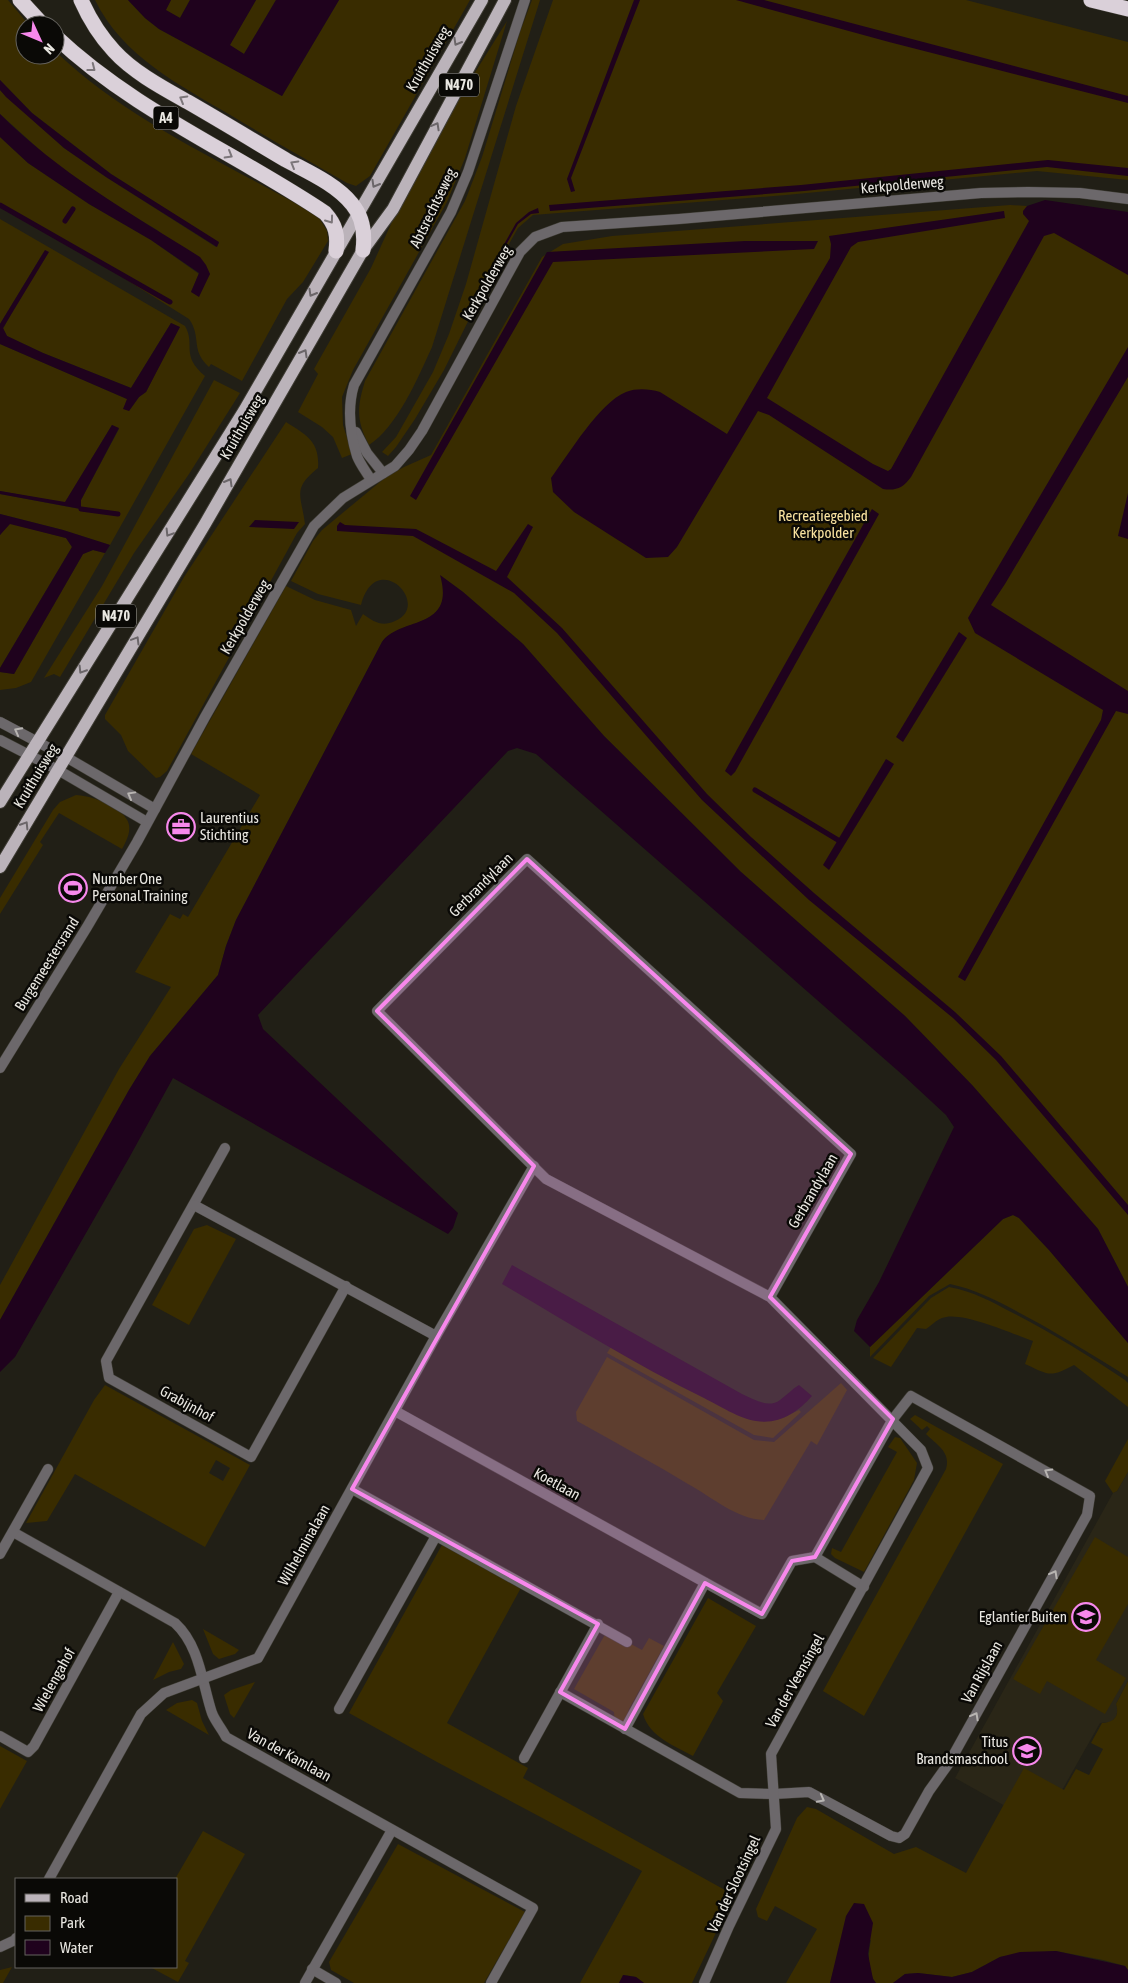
<svg xmlns="http://www.w3.org/2000/svg" width="1128" height="1983" viewBox="0 0 1128 1983" font-family="'Asap Condensed',sans-serif">
<style>
.built{fill:#2a2617}
.green{fill:#392c00;fill-rule:evenodd}
.water{fill:#1f021d}
.lines{fill:none;stroke-linecap:round;stroke-linejoin:round}
.stream{stroke:#1f021d;stroke-width:5}
.minor-casing{stroke:#3d3b33;stroke-width:11}
.tertiary-casing{stroke:#3d3b33;stroke-width:11}
.primary-casing{stroke:#3d3b33;stroke-width:14}
.motorway-casing{stroke:#3d3b33;stroke-width:16}
.minor{stroke:#6c686b;stroke-width:10}
.tertiary{stroke:#6c686b;stroke-width:10}
.primary{stroke:#bbb3ba;stroke-width:12}
.motorway{stroke:#dad0d9;stroke-width:15}
.oneway{stroke:#6b6669}
.oneway2{stroke:#7c767a}
.oneway3{stroke:#b8b5b2}
.marked{fill:#f788ec;fill-opacity:0.2;stroke:#f788ec;stroke-width:4;stroke-linejoin:round}
.labels{text-anchor:middle;stroke-width:5;stroke-linejoin:round;paint-order:stroke}
.shield{fill:#0a0906;stroke:#a7a5a0;stroke-width:1}
.shield-label{font-size:14px;font-weight:bold;fill:#eae8e2}
.street-label{font-size:15px;fill:#eae8e2;stroke:#0a0906}
.park-label{font-size:15px;fill:#f9e3a0;stroke:#0a0906}
.poi-label{font-size:15px;fill:#eae8e2;stroke:#0a0906;text-anchor:start}
</style>
<rect width="100%" height="100%" fill="#211f16"/>
<polygon class="built" points="1128,1472 1128,1681 1116,1704 1118,1710 1116,1717 1111,1722 1100,1723 1052,1808 1021,1815 955,1778 1113,1493 1117,1491"/>
<g class="green">
<path d="M0 0H8L29 25H25V55H55V51C129 122 230 165 318 216L327 231 328 241 303 282 287 299 242 381 211 364 209 367C190 350 202 337 189 319L44 228 0 203V137L28 163 89 204 151 240 199 274 191 292 210 274 157 230 117 206 53 162 0 114V90L64 148 106 177 216 247 219 243 111 174 32 113 0 80Z"/>
<path d="M95 0H128L145 18 159 29 282 96 339 0H470L370 176 356 186 347 183C309 161 270 139 232 116 181 86 122 56 95 0Z"/>
<polygon points="171,0 190,0 180,18 165,10"/>
<polygon points="256,0 276,0 244,54 229,46"/>
<path d="M532 0H540L432 347C418 378 397 427 369 445 356 420 357 407 365 381L465 201 482 157 520 32Z"/>
<polygon points="553,0 966,0 1128,42 1128,180 1037,171 786,195 533,215 518,228 488,281 444,370 415,419 396,447 388,456 382,452 396,437 433,372 449,334 466,284 516,106"/>
<polygon points="507,21 465,158 447,202 353,370 342,397 343,425 352,454 342,458 333,437 322,427 298,412 318,374 314,369 371,268 406,191 446,119"/>
<path d="M1010 205 1027 206 1128 220V1287L1098 1229 972 1085 905 1016 741 872 604 736 523 644 463 592 441 576C442 582 445 589 444 596 439 627 397 622 382 642L236 920 226 946 218 975 150 1056 129 1090 0 1320V1285L119 1069 171 987 135 972 170 914 180 919 183 914 188 917 260 795 191 754 286 586 315 600 351 610 356 626 363 614C374 622 382 627 395 621 433 605 376 547 361 605L318 594 291 581 313 541 322 530 386 477 404 467 431 455 542 257 563 244 612 236Z"/>
<path d="M0 219 185 326C196 345 180 355 205 376L110 545 63 530 0 514V494L80 509 81 500 119 429 112 425 65 503 0 491V344L127 399 129 411 139 397 146 392 179 327 171 323 131 388 43 353 7 336 3 329 45 250 0 324Z"/>
<polygon points="214,380 240,393 189,474 134,553 60,677 54,674 44,678 102,586"/>
<path d="M286 422C306 435 320 441 318 468 292 489 301 494 305 524L297 533 167 771 160 777 156 778 128 751 121 735 105 719V715L184 577Z"/>
<polygon points="9,523 66,538 72,547 0,668 0,535"/>
<polygon points="93,550 105,553 31,682 16,688 0,690 0,672 14,674 83,554"/>
<path d="M76 795C89 796 98 799 109 805 131 817 135 827 122 849L59 813 40 842 43 845 0 914V898L53 810 60 802Z"/>
<path d="M1013 1215 1019 1218 1049 1250 1128 1343V1377C1100 1359 1071 1342 1042 1325 1012 1309 983 1291 950 1284L929 1296 870 1357V1347L1003 1219Z"/>
<polygon points="207,1225 236,1239 189,1325 152,1305 194,1229"/>
<path d="M949 1287C975 1292 990 1301 1013 1313 1052 1333 1089 1356 1125 1380L1128 1383V1407L1074 1365C1050 1378 1049 1375 1025 1364L1033 1341C1013 1334 960 1310 942 1318 936 1320 931 1326 926 1329L917 1328 891 1367 873 1358 931 1298Z"/>
<polygon points="611,1347 680,1386 734,1412 766,1421 783,1418 799,1410 801,1412 773,1438 754,1435 607,1353"/>
<path d="M607 1357 754 1440 774 1442 841 1383 847 1390 817 1445 811 1441 764 1520C736 1519 712 1497 688 1484 652 1462 614 1442 577 1421L576 1412Z"/>
<path d="M105 1385 250 1465 205 1547 75 1474 47 1521 26 1523 94 1400ZM216 1460 230 1468 223 1481 209 1473Z"/>
<path d="M915 1415 1003 1464 864 1716 823 1691 946 1469C951 1452 937 1445 926 1434L930 1429 927 1426 922 1430 910 1419Z"/>
<polygon points="895,1437 900,1438 917,1463 914,1480 864,1572 835,1558 831,1554 832,1548 841,1552 897,1452 888,1447"/>
<polygon points="1128,1439 1128,1472 1117,1491 1113,1493 1105,1481"/>
<polygon points="1095,1537 1128,1557 1128,1604 1096,1660 1126,1678 1105,1714 1047,1681 1040,1694 1013,1679"/>
<polygon points="443,1543 522,1586 447,1723 528,1768 523,1778 734,1895 692,1983 644,1983 636,1977 624,1975 619,1983 580,1983 642,1871 437,1762 349,1713"/>
<path d="M708 1598 756 1626 717 1693 723 1701 693 1756C673 1745 650 1737 643 1714Z"/>
<polygon points="203,1629 239,1650 235,1654 219,1659 213,1654"/>
<polygon points="607,1631 642,1650 649,1638 664,1646 629,1709 624,1724 615,1724 614,1712 574,1689"/>
<polygon points="173,1642 184,1664 181,1669 169,1672 153,1680"/>
<path d="M1128 1681V1970L1125 1966 1103 1960 1056 1951 1000 1957 972 1972 952 1977 918 1973 905 1974 893 1983H876C867 1972 868 1953 871 1940L836 1962 830 1983H786L817 1929 775 1906 767 1921 758 1917 756 1909 797 1818 807 1807 816 1809 894 1854 916 1847 966 1873 1024 1768 1064 1790 1076 1769 1089 1775 1103 1749 1091 1743 1102 1723C1114 1723 1120 1716 1116 1704Z"/>
<polygon points="255,1682 234,1718 230,1714 224,1695 231,1690"/>
<polygon points="192,1700 197,1703 202,1721 209,1735 166,1710 177,1703"/>
<polygon points="0,1746 27,1761 0,1809"/>
<polygon points="203,1831 245,1854 185,1961 189,1963 178,1982 150,1967 176,1967 175,1879"/>
<polygon points="398,1844 525,1912 484,1983 354,1983 331,1970 329,1962"/>
<polygon points="12,1967 3,1983 0,1983 0,1970"/>
</g>
<g class="water">
<polygon points="128,0 171,0 166,10 180,18 190,0 256,0 230,45 244,54 276,0 339,0 282,96 159,29 145,18"/>
<polygon points="634,0 640,0 571,178 575,191 571,192 567,179"/>
<polygon points="736,0 764,0 1128,96 1128,103 889,42"/>
<polygon points="0,80 32,113 111,174 219,242 217,247 106,177 64,148 6,97 0,90"/>
<path d="M0 114C59 173 130 213 200 257L206 265 210 274 199 297 191 292 199 273 151 240 89 204 28 163 0 137Z"/>
<polygon points="1048,160 1128,168 1128,176 1047,167 804,191 550,211 549,205 801,185"/>
<path d="M1045 200 1128 212V275L1054 233 1044 236 911 477C903 488 896 491 883 489L769 415 758 411 677 547 668 557 646 558 574 512 553 492 551 478C569 454 599 403 626 392 637 388 649 389 660 392L727 434 830 258 831 244 829 236 1004 211 1005 218 858 242 851 247 767 398 873 464 888 471 891 469 1029 221 1023 214V211L1027 206Z"/>
<polygon points="538,208 539,213 531,214 518,224 464,318 463,317 516,223 529,212"/>
<polygon points="745,241 818,241 814,249 553,262 416,500 410,496 547,252"/>
<polygon points="45,250 49,252 3,328 7,336 43,353 131,388 171,323 180,327 146,392 139,397 129,411 123,409 127,399 0,344 0,324"/>
<polygon points="1128,347 1128,377 1005,584 991,605 1128,691 1128,714 1116,711 965,981 958,977 1101,720 1103,710 975,633 968,618"/>
<polygon points="112,425 119,428 81,500 81,509 0,494 0,491 65,502"/>
<polygon points="1128,493 1128,539 1118,536"/>
<polygon points="872,509 879,514 735,772 731,776 725,771"/>
<polygon points="0,514 63,530 110,545 105,553 93,550 83,554 14,674 0,672 0,668 72,547 66,538 10,524 0,535"/>
<polygon points="255,520 299,522 294,529 249,527"/>
<polygon points="340,522 345,525 416,529 496,571 528,524 533,527 507,577 562,628 707,794 751,837 814,893 955,1012 1001,1056 1128,1205 1128,1215 996,1060 953,1018 809,900 702,800 557,633 514,593 413,536 337,531 337,526"/>
<path d="M440 575 463 592 523 644 604 736 741 872 905 1016 972 1085 1098 1229 1128 1287V1343L1049 1250 1019 1218 1013 1215 1003 1219 870 1347 854 1331 857 1320 879 1282 954 1127 946 1115 905 1077 536 754 517 748 508 751 258 1015 263 1029 458 1213 453 1228 448 1234 173 1078 129 1158 15 1357 0 1372V1320L129 1090 150 1056 218 975 226 946 236 920 382 642C401 616 456 631 440 575Z"/>
<polygon points="959,632 967,638 903,742 896,737"/>
<polygon points="886,759 894,764 829,870 823,865"/>
<path d="M512 1265 742 1394C754 1399 768 1409 780 1400 787 1395 792 1389 799 1385L812 1396C798 1412 779 1425 756 1421 740 1419 718 1405 704 1398 634 1364 569 1323 502 1284Z"/>
<polygon points="854,1903 864,1904 873,1923 868,1954 873,1979 876,1983 830,1983 846,1916"/>
<polygon points="1056,1951 1125,1966 1128,1970 1128,1983 893,1983 905,1974 918,1973 952,1977 972,1972 1000,1957 1020,1952"/>
<polygon points="623,1975 636,1977 644,1983 619,1983"/>
</g>
<g class="lines">
<g class="stream">
<polyline points="0,205 170,302"/>
<polyline points="65,221 73,209"/>
<polyline points="81,509 118,514"/>
<polyline points="755,790 838,840"/>
</g>
<defs>
<g id="minor">
<polyline points="356,432 367,453 383,473"/>
<path d="M371 480C367 473 360 464 357 456 350 433 347 408 354 385L451 212 468 172 525 0"/>
<polyline points="66,757 155,809"/>
<polyline points="58,770 147,822"/>
<polyline points="0,1068 87,927 137,842 205,717 314,526 343,498 395,466 409,450 422,431 520,252 535,237 562,227 679,219 981,193 1028,192 1080,193 1128,199"/>
<polyline points="225,1148 106,1361 109,1378 251,1457 346,1286"/>
<polyline points="194,1205 436,1336"/>
<polyline points="395,1411 762,1614 792,1561 815,1557 893,1419 911,1396 1090,1496 1087,1515 949,1763 929,1791 905,1834 899,1838 891,1836 809,1792 774,1794 740,1793 560,1692"/>
<polyline points="352,1489 627,1642"/>
<path d="M13 1532 175 1623C200 1646 202 1683 212 1713 215 1721 222 1729 226 1737L533 1908 491 1983"/>
<polyline points="0,1554 48,1469"/>
<polyline points="815,1557 864,1587"/>
<polyline points="339,1709 436,1536"/>
<polyline points="625,1729 705,1583"/>
<polyline points="0,1736 28,1752 34,1746 119,1592"/>
<polyline points="524,1758 598,1624"/>
<polyline points="49,1879 141,1714 164,1693 258,1658 436,1336 534,1166"/>
<polyline points="0,1947 15,1940 16,1938"/>
<polyline points="312,1969 336,1983"/>
<polyline points="305,1983 392,1830"/>
<polyline points="704,1983 729,1926 776,1829 771,1754 928,1468 921,1450 770,1297 546,1179 377,1011 527,859 851,1154 770,1297"/>
</g>
<g id="tertiary">
<polyline points="0,722 66,757"/>
<polyline points="0,740 58,770"/>
</g>
<g id="primary">
<polyline points="0,802 244,411 482,0"/>
<polyline points="0,867 205,524 363,250 393,209 505,0"/>
</g>
<g id="motorway">
<polyline points="20,0 43,25"/>
<path d="M81 0C89 18 100 36 114 51 133 72 163 88 188 102 221 121 254 141 286 160 308 172 336 184 352 204 363 217 365 234 363 250"/>
<polyline points="1091,0 1128,9"/>
<path d="M55 36C134 111 236 153 325 213 336 225 338 235 336 251"/>
</g>
</defs>
<use href="#minor" class="minor-casing"/>
<use href="#tertiary" class="tertiary-casing"/>
<use href="#primary" class="primary-casing"/>
<use href="#motorway" class="motorway-casing"/>
<use href="#minor" class="minor"/>
<use href="#tertiary" class="tertiary"/>
<use href="#primary" class="primary"/>
<use href="#motorway" class="motorway"/>
</g>
<defs><path id="oneway-chevron" d="M-2-3.5L2.5 0L-2 3.5" fill="none" stroke-width="1.6" stroke-linecap="round" stroke-linejoin="round" transform="scale(1.25)"/></defs>
<g class="oneway">
<use href="#oneway-chevron" transform="translate(457 42) rotate(120)"/>
<use href="#oneway-chevron" transform="translate(436 126) rotate(-61)"/>
<use href="#oneway-chevron" transform="translate(375 184) rotate(120)"/>
<use href="#oneway-chevron" transform="translate(312 293) rotate(120)"/>
<use href="#oneway-chevron" transform="translate(304 353) rotate(-60)"/>
<use href="#oneway-chevron" transform="translate(229 482) rotate(-60)"/>
<use href="#oneway-chevron" transform="translate(169 533) rotate(122)"/>
<use href="#oneway-chevron" transform="translate(136 640) rotate(-59)"/>
<use href="#oneway-chevron" transform="translate(82 670) rotate(122)"/>
<use href="#oneway-chevron" transform="translate(25 825) rotate(-58)"/>
</g>
<g class="oneway2">
<use href="#oneway-chevron" transform="translate(92 68) rotate(38)"/>
<use href="#oneway-chevron" transform="translate(183 99) rotate(-150)"/>
<use href="#oneway-chevron" transform="translate(229 155) rotate(30)"/>
<use href="#oneway-chevron" transform="translate(294 164) rotate(-150)"/>
<use href="#oneway-chevron" transform="translate(330 220) rotate(54)"/>
</g>
<g class="oneway3">
<use href="#oneway-chevron" transform="translate(18 731) rotate(-152)"/>
<use href="#oneway-chevron" transform="translate(131 795) rotate(-151)"/>
<use href="#oneway-chevron" transform="translate(1048 1472) rotate(-150)"/>
<use href="#oneway-chevron" transform="translate(1054 1574) rotate(-61)"/>
<use href="#oneway-chevron" transform="translate(975 1716) rotate(-61)"/>
<use href="#oneway-chevron" transform="translate(821 1799) rotate(28)"/>
</g>
<path class="marked" d="M527 859 851 1154 770 1297 893 1419 815 1557 792 1561 762 1614 705 1583 625 1729 560 1692 598 1624 352 1489 534 1166 377 1011Z"/>
<defs>
<symbol id="office-ring" viewBox="-11 -11 22 22"><circle r="9.5" fill="#0a0906" stroke="#f788ec" stroke-width="1.5"/><path d="M-6-3h4V-5.5h4V-3h4V5H-6ZM-1-4.5V-3h2v-1.5ZM-6 0V1H6V0Z" fill="#f788ec"/></symbol>
<symbol id="stadium-ring" viewBox="-11 -11 22 22"><circle r="9.5" fill="#0a0906" stroke="#f788ec" stroke-width="1.5"/><path d="M0-5a6.5 5 0 1 0 0 10a6.5 5 0 1 0 0-10ZM-3.5-1.8h7v3.6h-7Z" fill="#f788ec"/></symbol>
<symbol id="school-ring" viewBox="-11 -11 22 22"><circle r="9.5" fill="#0a0906" stroke="#f788ec" stroke-width="1.5"/><path d="M0-5L7-2L0 1L-7-2ZM-4 1L0 2.5L4 1V4Q0 6-4 4Z" fill="#f788ec"/></symbol>
</defs>
<g fill-rule="evenodd">
<use href="#office-ring" x="165" y="811" width="32" height="32"/>
<use href="#stadium-ring" x="57" y="872" width="32" height="32"/>
<use href="#school-ring" x="1070" y="1601" width="32" height="32"/>
<use href="#school-ring" x="1011" y="1735" width="32" height="32"/>
</g>
<g class="labels">
<g class="shield">
<rect x="439" y="73.5" width="40" height="23" rx="4"/>
<rect x="153.5" y="106.5" width="25" height="23" rx="4"/>
<rect x="96" y="604.5" width="40" height="23" rx="4"/>
</g>
<g class="shield-label">
<text x="459" y="90">N470</text>
<text x="166" y="123">A4</text>
<text x="116" y="621">N470</text>
</g>
<g class="street-label">
<text transform="translate(428 59) rotate(-60)" y="5">Kruithuisweg</text>
<text transform="translate(902 185) rotate(-5)" y="5">Kerkpolderweg</text>
<text transform="translate(433 208) rotate(-64)" y="5">Abtsrechtseweg</text>
<text transform="translate(487 283) rotate(-60)" y="5">Kerkpolderweg</text>
<text transform="translate(242 427) rotate(-60)" y="5">Kruithuisweg</text>
<text transform="translate(245 617) rotate(-60)" y="5">Kerkpolderweg</text>
<text transform="translate(36 776) rotate(-59)" y="5">Kruithuisweg</text>
<text transform="translate(481 885) rotate(-45)" y="5">Gerbrandylaan</text>
<text transform="translate(47 964) rotate(-58)" y="5">Burgemeestersrand</text>
<text transform="translate(813 1191) rotate(-60)" y="5">Gerbrandylaan</text>
<text transform="translate(187 1404) rotate(29)" y="5">Grabijnhof</text>
<text transform="translate(557 1484) rotate(29)" y="5">Koetlaan</text>
<text transform="translate(304 1545) rotate(-61)" y="5">Wilhelminalaan</text>
<text transform="translate(982 1672) rotate(-61)" y="5">Van Rijslaan</text>
<text transform="translate(54 1680) rotate(-61)" y="5">Wielengahof</text>
<text transform="translate(795 1681) rotate(-61)" y="5">Van der Veensingel</text>
<text transform="translate(289 1755) rotate(29)" y="5">Van der Kamlaan</text>
<text transform="translate(734 1884) rotate(-65)" y="5">Van der Slootsingel</text>
</g>
<g class="park-label">
<text x="823" y="521">Recreatiegebied<tspan x="823" dy="17">Kerkpolder</tspan></text>
</g>
<g class="poi-label">
<text x="200" y="823">Laurentius<tspan x="200" dy="17">Stichting</tspan></text>
<text x="92" y="884">Number One<tspan x="92" dy="17">Personal Training</tspan></text>
<text x="1067" y="1622" text-anchor="end">Eglantier Buiten</text>
<text x="1008" y="1747" text-anchor="end">Titus<tspan x="1008" dy="17">Brandsmaschool</tspan></text>
</g>
</g>
<rect x="15" y="1878" width="162" height="90" fill="#0a0906" stroke="#64625e"/>
<rect x="25" y="1894" width="25" height="8" fill="#bbb3ba" stroke="#64625e"/>
<text x="60" y="1903" font-size="15" fill="#eae8e2">Road</text>
<rect x="25" y="1916" width="25" height="15" fill="#392c00" stroke="#64625e"/>
<text x="60" y="1928" font-size="15" fill="#eae8e2">Park</text>
<rect x="25" y="1940" width="25" height="15" fill="#1f021d" stroke="#64625e"/>
<text x="60" y="1953" font-size="15" fill="#eae8e2">Water</text>
<g transform="translate(40 40) rotate(134)"><circle r="24" fill="#0a0906" stroke="#64625e"/>
<path d="M0-4L9 19L0 12L-9 19Z" fill="#f788ec"/>
<text y="-8" font-size="14" font-weight="bold" text-anchor="middle" fill="#eae8e2">N</text>
</g>
</svg>
